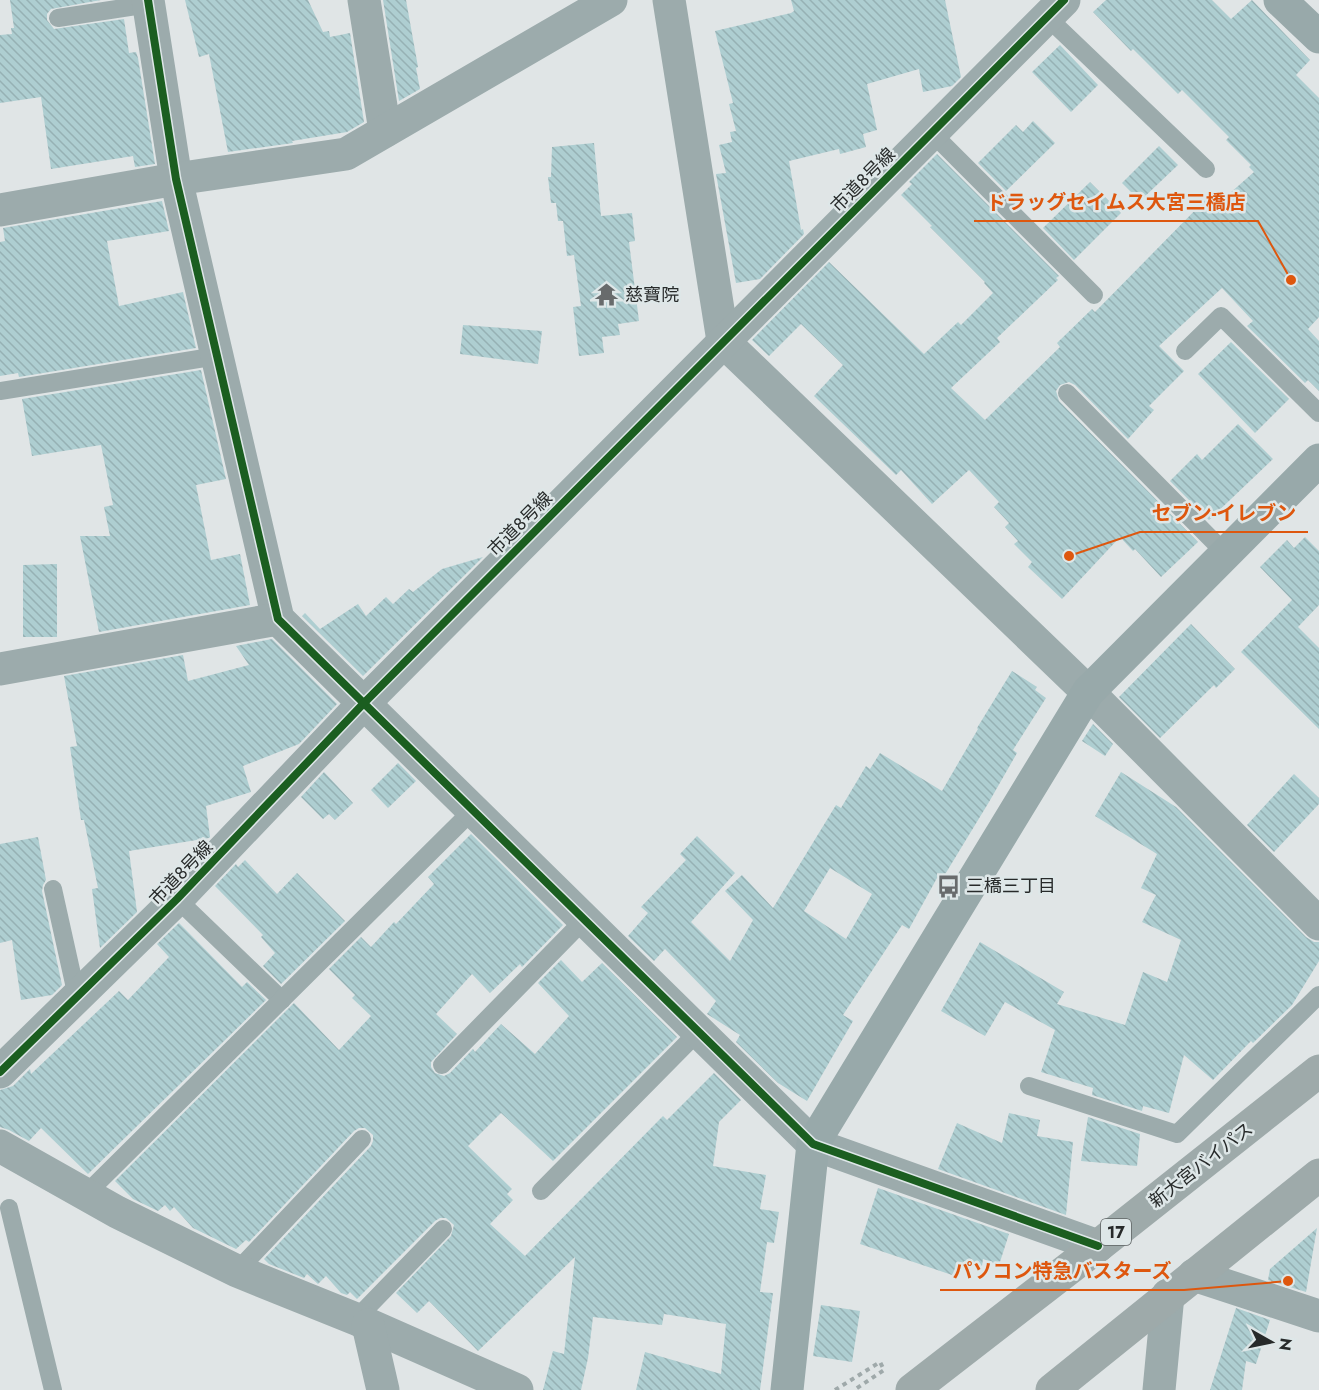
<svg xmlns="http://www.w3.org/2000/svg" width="1319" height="1390" viewBox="0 0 1319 1390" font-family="Jost,'Noto Sans JP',sans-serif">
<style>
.building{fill:url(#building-back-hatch);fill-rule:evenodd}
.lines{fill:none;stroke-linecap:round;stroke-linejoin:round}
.path{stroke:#9fa9aa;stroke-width:4;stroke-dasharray:4.5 4.5;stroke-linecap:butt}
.lane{stroke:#9cabac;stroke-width:18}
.street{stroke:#9cabac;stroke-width:33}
.secondary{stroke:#98a9aa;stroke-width:33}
.highway{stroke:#9eaaaa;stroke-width:33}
.cycleway-casing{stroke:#dee7e8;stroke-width:11}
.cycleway{stroke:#1b5e20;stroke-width:8}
.labels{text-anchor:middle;stroke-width:5;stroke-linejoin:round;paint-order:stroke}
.shield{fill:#dee7e8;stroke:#5e6363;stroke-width:1.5}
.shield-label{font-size:16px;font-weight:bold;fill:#272a2a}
.street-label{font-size:18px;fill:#272a2a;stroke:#dee7e8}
.poi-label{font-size:18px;fill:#272a2a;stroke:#dee7e8;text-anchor:start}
.leader{fill:none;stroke:#de570e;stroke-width:2}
.callout-dot{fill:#de570e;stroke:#dee7e8;stroke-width:2}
.callout-label{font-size:20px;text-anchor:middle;font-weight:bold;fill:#de570e;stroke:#dee7e8;stroke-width:5;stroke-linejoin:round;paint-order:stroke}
</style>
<defs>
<pattern id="building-back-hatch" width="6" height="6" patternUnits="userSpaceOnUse" patternTransform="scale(1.5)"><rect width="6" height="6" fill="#aeced1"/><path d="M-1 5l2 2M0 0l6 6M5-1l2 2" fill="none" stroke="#96b1b4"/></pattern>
</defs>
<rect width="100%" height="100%" fill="#e0e5e6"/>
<g class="building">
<polygon points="10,0 101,0 51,9 47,14 47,20 54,29 124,19 129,53 136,52 138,58 155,164 135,167 133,156 51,169 41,97 0,103 0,35 12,34 11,28 14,28"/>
<polygon points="185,0 308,0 323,32 329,31 330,37 350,33 364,122 347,132 292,141 293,143 228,152 209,54 199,57"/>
<polygon points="383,0 406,0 418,67 416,68 420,89 399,101"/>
<polygon points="791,0 945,0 961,77 952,86 923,92 919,69 867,84 877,130 863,134 866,147 840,154 839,149 789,161 801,230 803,229 804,234 760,279 736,283 716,174 726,173 719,145 732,142 730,132 736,131 729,104 733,103 715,31 791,13 794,11"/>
<polygon points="1106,0 1212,0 1231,19 1252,0 1310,60 1296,75 1319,98 1319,317 1308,329 1319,341 1319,391 1308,380 1305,383 1247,326 1253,321 1222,288 1159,346 1184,371 1149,406 1154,410 1128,439 1075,385 1069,382 1060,385 1056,391 1059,401 1198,542 1161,577 1135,549 1133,551 1120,537 1062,599 1028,567 1032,562 1014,544 1018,541 1005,527 1009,523 994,507 999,502 969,470 932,504 901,470 896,475 814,396 843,365 801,324 769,356 752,340 829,262 924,354 958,322 961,325 993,293 984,283 985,282 930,227 932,226 901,195 912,184 909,182 937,154 1059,276 1056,278 1058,280 997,338 1000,342 951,388 985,420 1060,347 1057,343 1092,309 1095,312 1209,196 1216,203 1219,199 1221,201 1254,172 1249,167 1251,165 1226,140 1229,137 1182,90 1178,94 1133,49 1131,51 1093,12"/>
<polygon points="1060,45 1098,85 1071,112 1032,72"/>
<polygon points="1033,121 1055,143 1006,191 978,163 1016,125 1023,132"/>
<polygon points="594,143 601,216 632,213 635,241 629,242 639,321 618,324 620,335 602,337 604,353 579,356 573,307 581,306 574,255 567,256 563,221 558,221 556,203 551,203 548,177 551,177 552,147"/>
<polygon points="1159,146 1178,165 1140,201 1122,183"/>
<polygon points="1090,182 1121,213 1074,260 1043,228"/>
<polygon points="162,201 169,231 107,241 119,306 183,292 196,348 19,377 18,373 0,376 0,242 5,241 3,228"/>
<polygon points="463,325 542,331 538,364 460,354"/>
<polygon points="1231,342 1289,399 1255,433 1198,374"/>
<polygon points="201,370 226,479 196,485 211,560 240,554 250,605 99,632 80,536 110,536 104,507 113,505 101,445 32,456 22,399"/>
<polygon points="1238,424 1273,459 1209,520 1170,481 1197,454 1202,460"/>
<polygon points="1305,537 1319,551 1319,605 1298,627 1319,648 1319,729 1241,652 1292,600 1260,567 1287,540 1294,548"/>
<polygon points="483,557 363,676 302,616 305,613 320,629 358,604 366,616 386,597 393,604 409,589 413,592 442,569"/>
<polygon points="57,564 57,637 23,637 23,565"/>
<polygon points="1191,624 1235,669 1216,688 1214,685 1160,738 1119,697"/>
<polygon points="272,639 337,704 299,744 243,766 251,792 206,806 210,837 209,838 129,851 137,912 100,948 92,889 98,888 84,820 81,820 70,747 77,746 64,676 183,655 188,681 249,665 236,646"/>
<path d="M1012 671 1037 687 1035 690 1046 698 1013 750 1017 753 989 802 941 881 937 878 909 929 902 925 843 1015 853 1021 807 1101 778 1083 736 1042 740 1035 707 1014 716 1001 665 949 654 961 628 936 648 913 641 907 686 860 680 854 697 836 735 873 691 922 730 961 753 920 725 891 742 875 773 908 836 805 841 808 866 766 870 769 880 753 942 791 978 729 977 728ZM830 868 872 894 846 939 804 911Z"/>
<polygon points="1093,724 1113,744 1105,756 1082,741"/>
<polygon points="398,763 416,781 388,808 371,790"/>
<polygon points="324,772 353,803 335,820 329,814 323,819 301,797"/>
<polygon points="1121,772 1176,807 1306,937 1314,942 1319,942 1319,961 1292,1005 1253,1043 1251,1041 1213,1080 1184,1055 1169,1113 1143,1106 1142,1111 1092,1095 1093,1088 1041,1072 1055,1030 1005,1002 985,1036 941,1011 980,942 1064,992 1057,1004 1125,1025 1143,972 1167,982 1181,940 1142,922 1156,895 1141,888 1157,854 1095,816"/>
<polygon points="1294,774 1319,798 1319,804 1274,852 1247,825"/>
<polygon points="471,834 563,925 522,967 520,964 490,993 472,974 436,1014 457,1034 431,1062 431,1067 435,1073 444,1076 450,1073 473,1049 475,1052 501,1024 535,1054 569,1016 538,983 561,960 582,982 602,963 677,1037 553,1161 501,1113 468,1146 512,1189 507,1194 513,1200 490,1224 525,1256 663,1116 667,1120 714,1073 741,1100 719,1122 713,1166 766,1175 760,1209 779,1212 774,1243 767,1242 760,1292 773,1293 760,1390 636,1390 645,1352 721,1374 726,1324 664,1314 662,1325 593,1317 588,1358 581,1390 543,1390 553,1351 564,1354 575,1257 478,1351 429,1301 417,1313 396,1293 451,1236 454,1225 446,1218 440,1218 435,1221 357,1299 350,1292 347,1295 341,1293 326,1276 318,1284 307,1274 304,1278 269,1264 264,1259 371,1146 373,1141 373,1135 365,1128 359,1128 354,1131 249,1242 246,1240 236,1249 193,1228 174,1207 170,1211 165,1205 158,1211 133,1199 115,1181 294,1003 339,1050 371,1016 352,998 355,995 329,969 361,937 371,947 394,922 396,924 434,884 428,877"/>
<polygon points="38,837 46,880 43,885 42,891 62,985 52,995 21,1000 12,940 0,943 0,844"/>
<polygon points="245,860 277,894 297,873 345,921 281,984 263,966 275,953 261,937 263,935 215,886 236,864 238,867"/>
<polygon points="179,923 242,987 247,982 266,1000 88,1174 41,1128 29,1141 9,1130 0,1127 0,1090 13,1086 30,1069 31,1074 119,991 128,1000 169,957 157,944"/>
<polygon points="1009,1113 1040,1120 1037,1136 1073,1142 1066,1215 938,1169 957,1123 1002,1143"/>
<polygon points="1088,1117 1140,1134 1137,1166 1081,1161"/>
<polygon points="878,1188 1009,1234 999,1265 983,1259 982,1266 964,1261 958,1277 860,1244"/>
<polygon points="1317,1228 1306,1292 1268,1280 1270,1269"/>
<polygon points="821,1305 860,1311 852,1362 813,1356"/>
<polygon points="1236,1308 1270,1320 1256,1364 1246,1361 1242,1390 1210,1390"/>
</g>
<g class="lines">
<polyline class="path" points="835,1390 880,1362 884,1370 854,1390"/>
<g class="lane">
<polyline points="1047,17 1206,169"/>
<polyline points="58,18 149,4"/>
<polyline points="931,132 1094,295"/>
<polyline points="1185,351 1221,316 1319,413"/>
<polyline points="0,391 217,356"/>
<polyline points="1067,393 1225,553"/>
<polyline points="53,889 77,997"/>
<polyline points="177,899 282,1000"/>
<polyline points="442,1065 585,919"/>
<polyline points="1029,1086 1177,1134 1319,995"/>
<polyline points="541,1191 698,1032"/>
<polyline points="85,1195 474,809"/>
<polyline points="9,1208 53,1390"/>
<polyline points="237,1271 362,1139"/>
<polyline points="356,1319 443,1229"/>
</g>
<g class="street">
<polyline points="148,0 176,179 278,619 813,1144 1098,1246"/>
<polyline points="364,0 385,131"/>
<polyline points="669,0 723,341 1088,692 1319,924"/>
<polyline points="0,210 176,179 346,154 611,0"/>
<polyline points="0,669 278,619"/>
<polyline points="0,1072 177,899 364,703 1064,0"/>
<polyline points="0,1146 117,1212 237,1271 356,1319 517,1390"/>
<polyline points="1194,1275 1319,1316"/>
<polyline points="368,1325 383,1390"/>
<polyline points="1159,1390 1168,1295"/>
</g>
<g class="secondary">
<polyline points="1280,0 1319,37"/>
<polyline points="787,1390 813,1144 1088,692 1319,460"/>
</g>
<g class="highway">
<polyline points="912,1390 1098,1246 1319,1071"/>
<polyline points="1052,1390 1319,1175"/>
</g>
<defs>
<g id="cycleway">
<polyline points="148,0 176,179 278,619 813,1144 1098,1246"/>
<polyline points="0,1072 177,899 364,703 1064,0"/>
</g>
</defs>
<use href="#cycleway" class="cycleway-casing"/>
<use href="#cycleway" class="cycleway"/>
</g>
<defs>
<symbol id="temple-bare" viewBox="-9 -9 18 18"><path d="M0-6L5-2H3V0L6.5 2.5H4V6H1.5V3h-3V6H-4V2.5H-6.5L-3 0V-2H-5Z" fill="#686b6c" stroke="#dee7e8" stroke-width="2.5" paint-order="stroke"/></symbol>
<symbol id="bus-bare" viewBox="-9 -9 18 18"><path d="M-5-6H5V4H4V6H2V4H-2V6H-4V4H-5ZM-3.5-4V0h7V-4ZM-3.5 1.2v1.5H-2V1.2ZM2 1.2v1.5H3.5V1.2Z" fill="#686b6c" stroke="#dee7e8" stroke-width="2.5" paint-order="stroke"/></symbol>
</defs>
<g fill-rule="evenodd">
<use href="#temple-bare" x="590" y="278" width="33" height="33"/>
<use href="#bus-bare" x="932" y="870" width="33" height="33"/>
</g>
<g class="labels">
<rect class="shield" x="1101" y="1219" width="30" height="26" rx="4.5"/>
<g class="shield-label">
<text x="1116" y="1238">17</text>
</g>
<g class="street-label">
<text transform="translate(863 180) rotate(-45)" y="6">市道8号線</text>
<text transform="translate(520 524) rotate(-45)" y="6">市道8号線</text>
<text transform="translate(181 873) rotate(-46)" y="6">市道8号線</text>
<text transform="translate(1201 1165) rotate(-38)" y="6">新大宮バイパス</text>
</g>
<g class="poi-label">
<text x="625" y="301">慈寶院</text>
<text x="966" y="892">三橋三丁目</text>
</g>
</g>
<path class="leader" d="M1291 280L1258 221H974M1069 556L1140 532H1308M1288 1281L1184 1290H940"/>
<g class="callout-dot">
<circle cx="1291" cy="280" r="6"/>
<circle cx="1069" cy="556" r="6"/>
<circle cx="1288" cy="1281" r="6"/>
</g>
<g class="callout-label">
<text x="1116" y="209">ドラッグセイムス大宮三橋店</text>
<text x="1224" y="520">セブン-イレブン</text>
<text x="1062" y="1278">パソコン特急バスターズ</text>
</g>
<g transform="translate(1271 1342) rotate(99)" stroke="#dee7e8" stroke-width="4.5" paint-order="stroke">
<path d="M0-4.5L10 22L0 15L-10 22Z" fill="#272a2a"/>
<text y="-9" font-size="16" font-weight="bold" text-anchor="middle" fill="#272a2a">N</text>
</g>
</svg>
